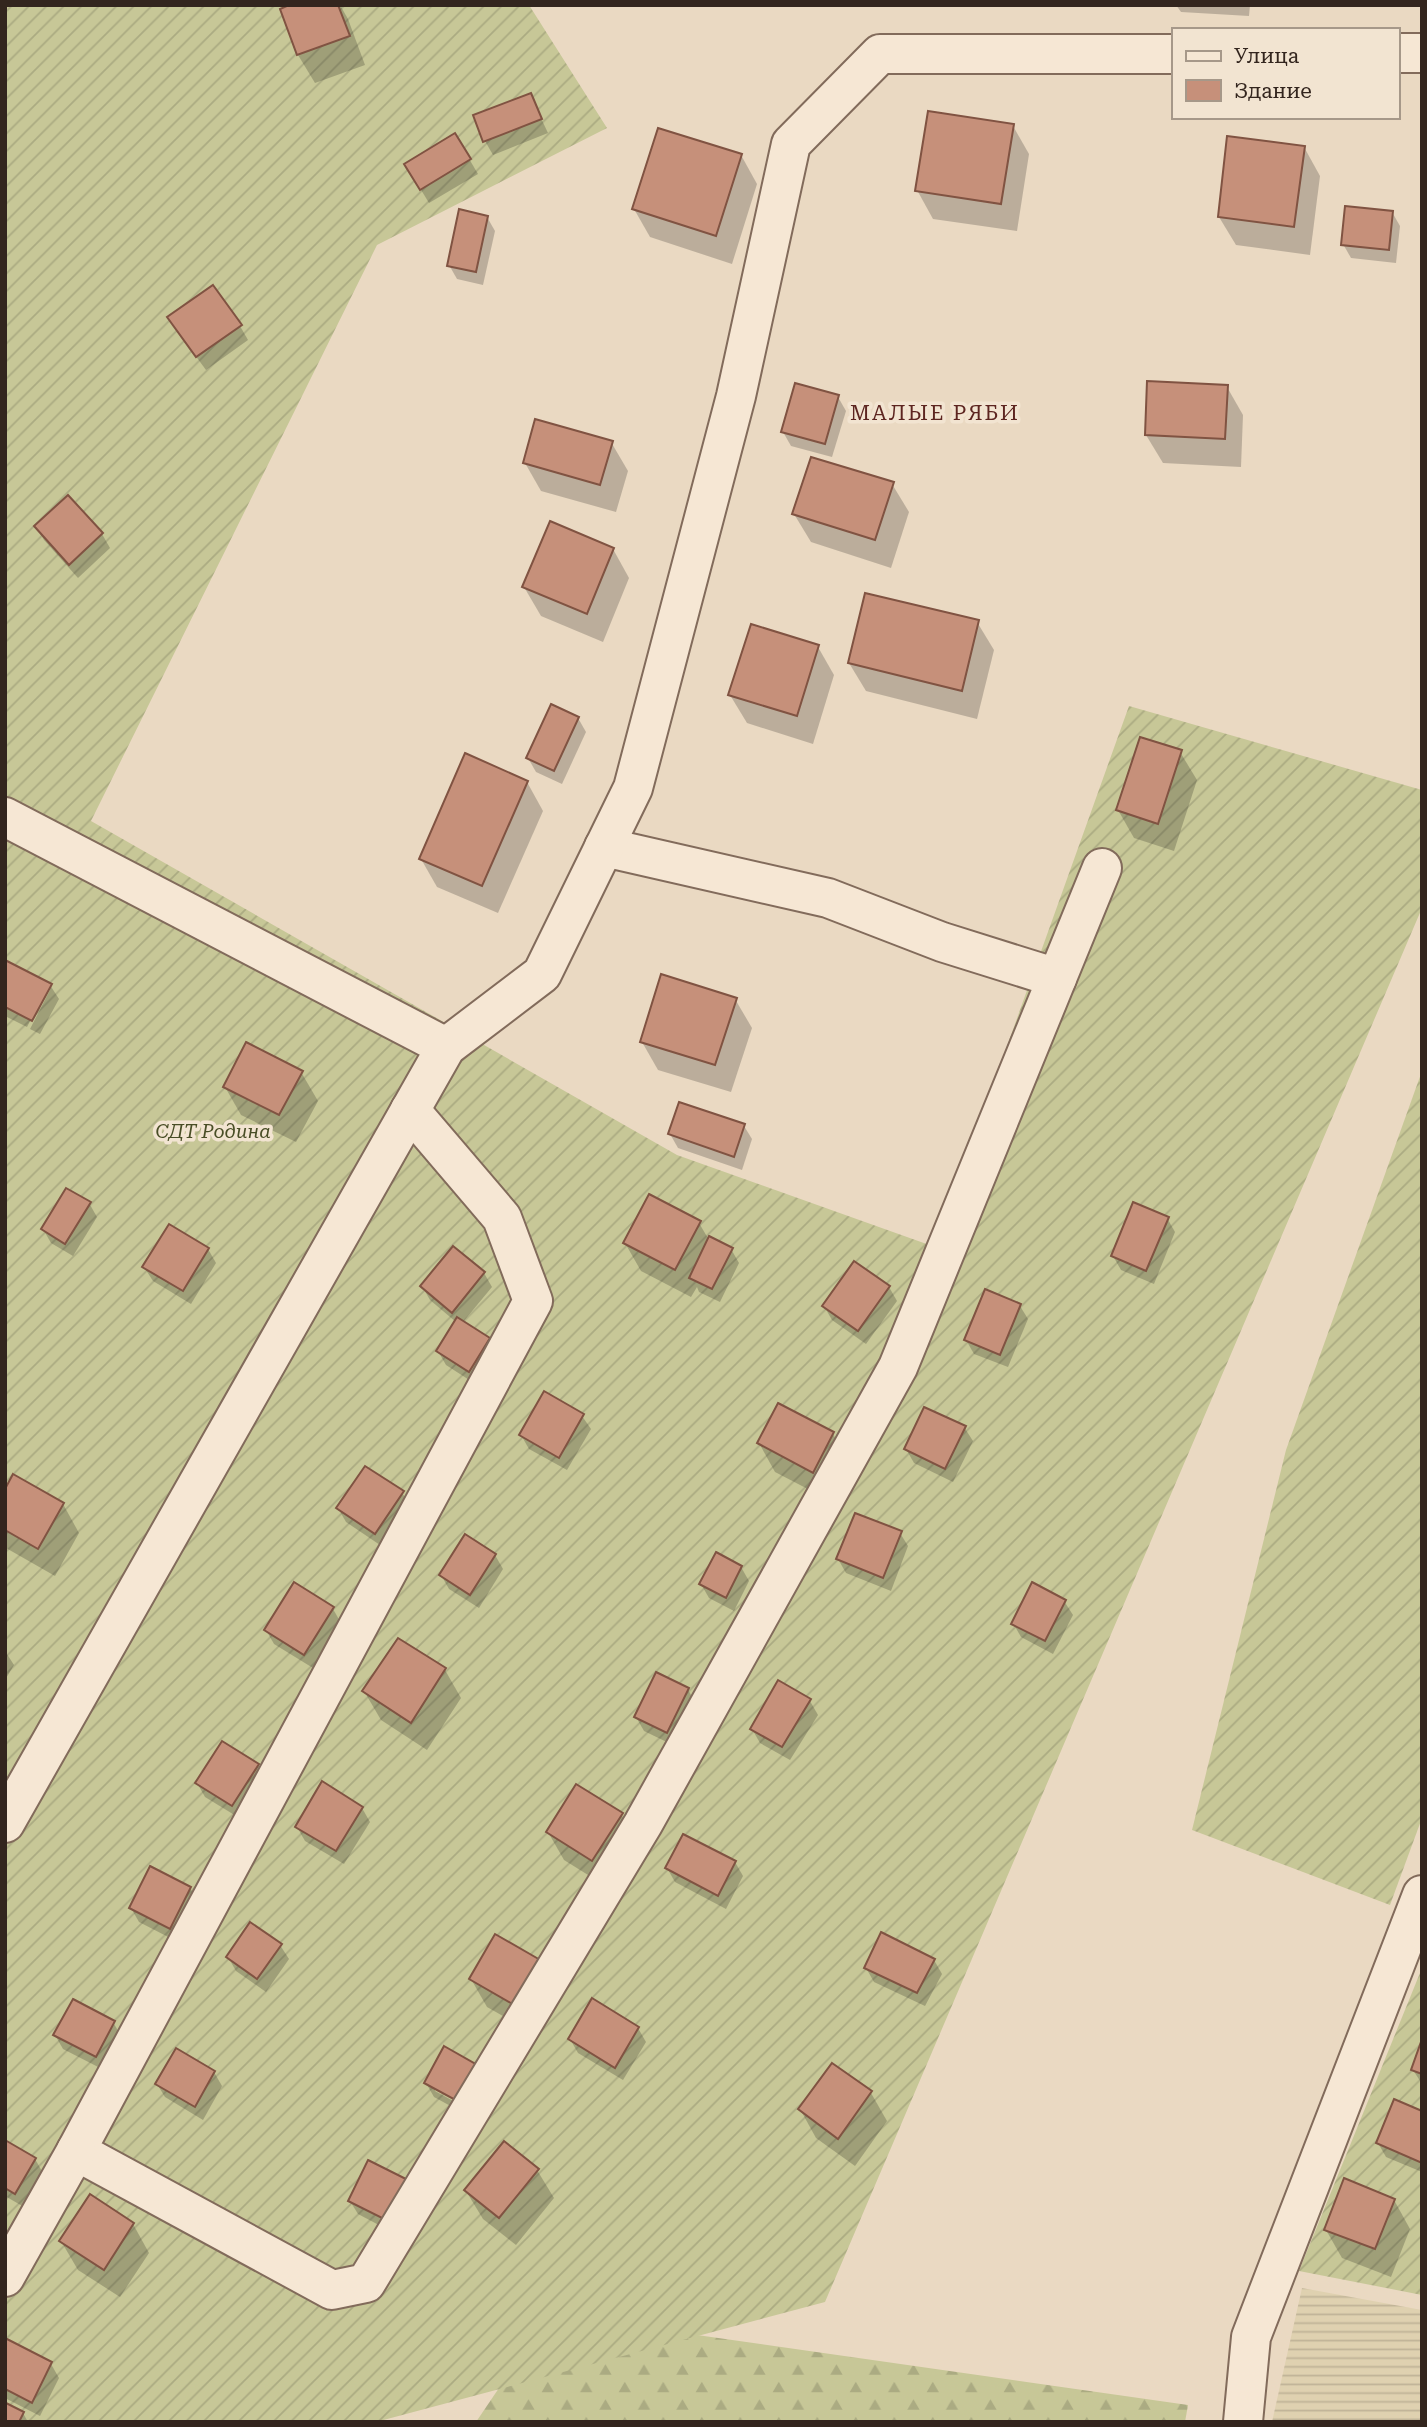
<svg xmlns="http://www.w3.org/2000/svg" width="1427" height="2427" viewBox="0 0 1427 2427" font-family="'Roboto Serif',serif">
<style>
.farmland{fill:url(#farmland-rules)}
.forest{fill:url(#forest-firs)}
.garden{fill:url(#garden-furrows)}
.shadow{fill:#0003;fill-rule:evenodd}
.building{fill:#c6907a;stroke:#805342;stroke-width:2}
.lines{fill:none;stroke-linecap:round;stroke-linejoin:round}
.street-casing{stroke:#826b5b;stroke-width:42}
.street{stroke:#f6e7d4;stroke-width:38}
.labels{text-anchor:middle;stroke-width:7;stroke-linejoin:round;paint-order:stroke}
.park-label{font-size:19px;font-style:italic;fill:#494e26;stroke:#f2e4d1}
.neighbourhood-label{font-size:21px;letter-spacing:2px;fill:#5d2520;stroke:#f2e4d1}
</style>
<defs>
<pattern id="farmland-rules" width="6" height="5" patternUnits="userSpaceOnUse" patternTransform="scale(1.75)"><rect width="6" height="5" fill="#dfd1b0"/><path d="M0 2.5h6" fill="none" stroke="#c0b397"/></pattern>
<pattern id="forest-firs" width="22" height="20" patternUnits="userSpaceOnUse" patternTransform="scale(1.75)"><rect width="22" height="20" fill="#c7c797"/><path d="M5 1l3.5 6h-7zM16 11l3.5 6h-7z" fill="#abab82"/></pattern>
<pattern id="garden-furrows" width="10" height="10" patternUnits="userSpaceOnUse" patternTransform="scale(1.75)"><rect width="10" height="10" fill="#c7c797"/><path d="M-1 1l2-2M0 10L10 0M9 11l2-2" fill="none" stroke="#abab82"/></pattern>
</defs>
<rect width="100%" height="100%" fill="#ead9c2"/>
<polygon class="farmland" points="1302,2288 1422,2310 1422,2422 1272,2422"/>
<polygon class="forest" points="549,2314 1188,2405 1185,2422 476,2422"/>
<g class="garden">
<polygon points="5,5 529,5 607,128 377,245 91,821 677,1155 935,1247 1129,706 1422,790 1422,908 825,2302 376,2422 5,2422"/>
<polygon points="1422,1071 1422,1818 1390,1905 1192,1830 1286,1450"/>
<polygon points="1422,1968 1422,2295 1299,2271"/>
</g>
<g class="shadow">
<polygon points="294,5 340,5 348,19 365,65 315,83 298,55 282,10"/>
<polygon points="1176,5 1250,5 1249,16 1181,12"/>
<polygon points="530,95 548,133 493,155 485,141"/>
<polygon points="1013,126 1029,154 1017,231 933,219 917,190"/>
<polygon points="455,135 478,174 429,203 406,165"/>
<polygon points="1304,147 1320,176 1310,255 1236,245 1219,217"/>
<polygon points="741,155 757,184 732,264 650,237 634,209"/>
<polygon points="1392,212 1400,226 1396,263 1351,258 1343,244"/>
<polygon points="487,217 495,231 483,285 457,279 449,265"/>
<polygon points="240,326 248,340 206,370 178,332"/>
<polygon points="1227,387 1243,415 1241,467 1163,463 1146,435"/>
<polygon points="838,397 846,411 832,457 791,446 783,432"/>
<polygon points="611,442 628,471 616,512 541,491 525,463"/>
<polygon points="892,484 909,512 891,568 811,542 794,514"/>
<polygon points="68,497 102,534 110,548 78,578 44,540 36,526"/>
<polygon points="613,549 629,578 603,642 541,616 524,587"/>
<polygon points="977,622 994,650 977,719 866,691 849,663"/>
<polygon points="818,647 834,675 813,744 747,723 730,695"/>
<polygon points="578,718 586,732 562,784 536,772 528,758"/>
<polygon points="1180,752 1197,780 1174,851 1134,838 1118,810"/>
<polygon points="527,782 543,811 498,913 437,887 421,859"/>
<polygon points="5,962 50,985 59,999 40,1034 30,1029 50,990 46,990 27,1027 5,1016"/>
<polygon points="735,999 752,1028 731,1092 658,1070 642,1042"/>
<polygon points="301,1072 318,1101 296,1142 241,1115 225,1087"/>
<polygon points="744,1126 752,1139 742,1170 678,1148 670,1134"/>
<polygon points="89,1203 97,1217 73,1256 51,1243 43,1229"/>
<polygon points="1167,1218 1175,1232 1154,1284 1121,1270 1113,1256"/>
<polygon points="699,1223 709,1240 731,1249 739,1263 720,1302 699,1292 697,1287 691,1297 641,1271 625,1243"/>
<polygon points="208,1249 216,1263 191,1304 153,1281 144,1267"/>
<polygon points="484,1273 492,1287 463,1322 489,1339 497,1353 477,1385 446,1365 438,1351 456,1322 430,1300 422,1286"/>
<polygon points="889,1287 897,1301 866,1344 832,1320 824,1306"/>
<polygon points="1020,1306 1028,1319 1008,1367 974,1354 966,1340"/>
<polygon points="582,1416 591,1429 567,1470 529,1449 521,1435"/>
<polygon points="964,1427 973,1441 953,1482 914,1463 906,1449"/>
<polygon points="833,1434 849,1462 829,1500 775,1472 759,1443"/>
<polygon points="5,1492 63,1504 79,1533 55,1576 6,1548"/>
<polygon points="402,1493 411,1506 383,1547 346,1522 338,1508"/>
<polygon points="900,1533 908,1546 891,1591 846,1573 838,1559"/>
<polygon points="495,1555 503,1569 479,1608 449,1589 441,1575"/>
<polygon points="741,1567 749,1581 734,1611 709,1598 701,1584"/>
<polygon points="1064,1601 1073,1615 1053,1654 1021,1637 1013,1623"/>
<polygon points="333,1609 341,1623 313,1668 274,1644 266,1630"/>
<polygon points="5,1651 14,1665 5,1680"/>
<polygon points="445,1670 461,1698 427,1750 381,1720 364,1691"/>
<polygon points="688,1690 696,1703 675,1746 644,1731 636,1717"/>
<polygon points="810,1701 818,1715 790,1760 760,1743 752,1729"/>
<polygon points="258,1765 266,1779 241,1819 205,1797 197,1783"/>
<polygon points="362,1808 370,1822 344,1864 305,1841 297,1827"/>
<polygon points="621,1814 638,1843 609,1888 564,1860 548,1832"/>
<polygon points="735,1862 743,1876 726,1909 675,1882 667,1868"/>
<polygon points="190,1888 198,1902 178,1942 139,1922 131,1908"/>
<polygon points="495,1936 533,2033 487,2007 471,1979"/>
<polygon points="280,1945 289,1959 266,1992 236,1971 228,1957"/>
<polygon points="934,1960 942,1974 925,2006 874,1982 866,1968"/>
<polygon points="113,2022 121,2036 104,2070 63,2049 55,2035"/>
<polygon points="638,2028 646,2042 623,2080 578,2053 570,2039"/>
<polygon points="1422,2044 1422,2084 1413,2070"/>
<path d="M444 2049 478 2067 486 2081 467 2115 434 2097 426 2083ZM435 2087 468 2105 466 2108 435 2091Z"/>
<polygon points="832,2065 871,2093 887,2121 855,2166 816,2138 800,2109"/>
<polygon points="214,2072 222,2086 203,2120 165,2097 157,2084"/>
<polygon points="1422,2112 1422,2172 1386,2157 1378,2143"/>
<polygon points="5,2142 35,2159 43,2173 24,2207 5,2196"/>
<polygon points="537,2170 554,2198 516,2245 483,2219 466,2191"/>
<polygon points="405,2181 413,2194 394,2233 358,2214 350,2201"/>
<polygon points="1394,2200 1410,2229 1391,2277 1342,2258 1326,2230"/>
<polygon points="133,2224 149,2253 120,2297 78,2270 61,2241"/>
<polygon points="5,2342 51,2364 59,2378 40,2416 5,2398"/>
<polygon points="7,2405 23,2413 28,2422 5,2422"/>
</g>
<g class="building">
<polygon points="289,5 338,5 350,36 297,55 280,9"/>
<polygon points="531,93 542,119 483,142 473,115"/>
<polygon points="928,111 1014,124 1001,204 915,191"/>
<polygon points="658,128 742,154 716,236 632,209"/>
<polygon points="455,133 471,159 420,190 404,164"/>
<polygon points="1227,136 1305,146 1294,227 1218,217"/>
<polygon points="1345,206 1393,211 1389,250 1341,245"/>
<polygon points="459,209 488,216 476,272 447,266"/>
<polygon points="213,285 242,325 196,357 167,317"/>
<polygon points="1147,381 1228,385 1225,439 1145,435"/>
<polygon points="795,383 839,395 825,444 781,432"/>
<polygon points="535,419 613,441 600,485 523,463"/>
<polygon points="811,457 894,482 875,540 792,514"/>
<polygon points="68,495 103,533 69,565 34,526"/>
<polygon points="550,521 614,548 587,614 522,587"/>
<polygon points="865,593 979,620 962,691 848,663"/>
<polygon points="751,624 819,645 797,716 728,695"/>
<polygon points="551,704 579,717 554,771 526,758"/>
<polygon points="1140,737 1182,750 1158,824 1116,810"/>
<polygon points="465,753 528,781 482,886 419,859"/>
<polygon points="5,960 52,984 32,1021 5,1007"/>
<polygon points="661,974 737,998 715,1065 640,1042"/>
<polygon points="246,1042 303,1071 279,1115 223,1087"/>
<polygon points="679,1102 745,1124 734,1157 668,1134"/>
<polygon points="66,1188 91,1202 65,1244 41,1229"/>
<polygon points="649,1194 701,1221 675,1270 623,1243"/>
<polygon points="1133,1202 1169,1217 1146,1271 1111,1256"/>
<polygon points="169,1224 209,1248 183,1291 142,1267"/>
<polygon points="709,1236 733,1248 712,1289 689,1278"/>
<polygon points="453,1246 485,1272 452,1313 420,1286"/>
<polygon points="854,1261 890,1286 858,1331 822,1306"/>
<polygon points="985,1289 1021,1304 1000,1355 964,1340"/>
<polygon points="457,1317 490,1338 469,1372 436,1351"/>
<polygon points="544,1391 584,1414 559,1458 519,1435"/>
<polygon points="778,1403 834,1432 813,1473 757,1443"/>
<polygon points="924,1407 966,1426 945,1469 904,1449"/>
<polygon points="365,1466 404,1491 375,1534 336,1508"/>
<polygon points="13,1474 64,1503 38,1549 5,1530 5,1489"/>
<polygon points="855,1513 902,1531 883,1578 836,1559"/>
<polygon points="465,1534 496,1554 470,1595 439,1575"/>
<polygon points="716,1552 742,1566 726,1598 699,1584"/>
<polygon points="294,1582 334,1607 304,1655 264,1630"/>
<polygon points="1032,1582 1066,1600 1045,1641 1011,1624"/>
<polygon points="398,1638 446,1668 411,1723 362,1691"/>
<polygon points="656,1672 689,1688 667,1733 634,1717"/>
<polygon points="778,1680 811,1699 782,1747 750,1729"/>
<polygon points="222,1741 259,1764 232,1806 195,1783"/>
<polygon points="322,1781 363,1807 336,1851 295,1827"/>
<polygon points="576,1784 623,1813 592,1861 546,1832"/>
<polygon points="683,1834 736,1861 718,1896 665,1868"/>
<polygon points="150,1866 191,1887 170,1929 129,1908"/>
<polygon points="250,1922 282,1944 257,1979 226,1957"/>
<polygon points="881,1932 935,1959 917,1993 864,1968"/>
<polygon points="495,1934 542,1961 516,2006 469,1979"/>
<polygon points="592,1998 639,2027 615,2068 568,2039"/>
<polygon points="73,1999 115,2021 96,2057 53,2035"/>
<polygon points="1422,2039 1422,2074 1411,2070"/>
<polygon points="444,2046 479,2066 459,2102 424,2083"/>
<polygon points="176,2048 215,2071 195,2107 155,2084"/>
<polygon points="832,2063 872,2091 838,2139 798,2109"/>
<polygon points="1394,2099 1422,2111 1422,2163 1376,2143"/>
<polygon points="5,2140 36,2158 15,2194 5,2188"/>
<polygon points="504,2141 539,2169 499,2218 464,2190"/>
<polygon points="368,2160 406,2179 386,2220 348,2201"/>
<polygon points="1344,2178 1395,2199 1375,2249 1324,2230"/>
<polygon points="90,2194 134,2223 104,2270 59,2241"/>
<polygon points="5,2338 52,2362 32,2403 5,2389"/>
<polygon points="6,2403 24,2412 19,2422 5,2422"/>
</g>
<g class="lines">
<defs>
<g id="street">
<polyline points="1397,53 1422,53"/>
<polyline points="5,817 446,1047"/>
<polyline points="604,847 828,898 942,942 1057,978"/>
<polyline points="410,1110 502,1218 533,1301 76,2151 332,2290 366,2283 643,1824 898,1367 1102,868"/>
<polyline points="5,1823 446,1047 542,974 633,788 736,396 791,144 880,54 1173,54"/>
<polyline points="5,2277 76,2151"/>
<polyline points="1243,2422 1251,2337 1422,1895"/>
</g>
</defs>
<use href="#street" class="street-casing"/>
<use href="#street" class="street"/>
</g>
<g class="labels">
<g class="park-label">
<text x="213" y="1138">СДТ Родина</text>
</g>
<g class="neighbourhood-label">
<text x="935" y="420">МАЛЫЕ РЯБИ</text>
</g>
</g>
<rect width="1427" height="2427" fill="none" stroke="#33251e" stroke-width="14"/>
<rect x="1172" y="28" width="228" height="91" fill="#f2e4d1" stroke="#a69889" stroke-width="2"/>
<rect x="1186" y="51" width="35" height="10" fill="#f6e7d4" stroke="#a69889" stroke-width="2"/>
<text x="1234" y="63" font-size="21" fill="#33251e">Улица</text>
<rect x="1186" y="80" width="35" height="21" fill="#c6907a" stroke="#a69889" stroke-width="2"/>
<text x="1234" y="98" font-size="21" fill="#33251e">Здание</text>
</svg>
